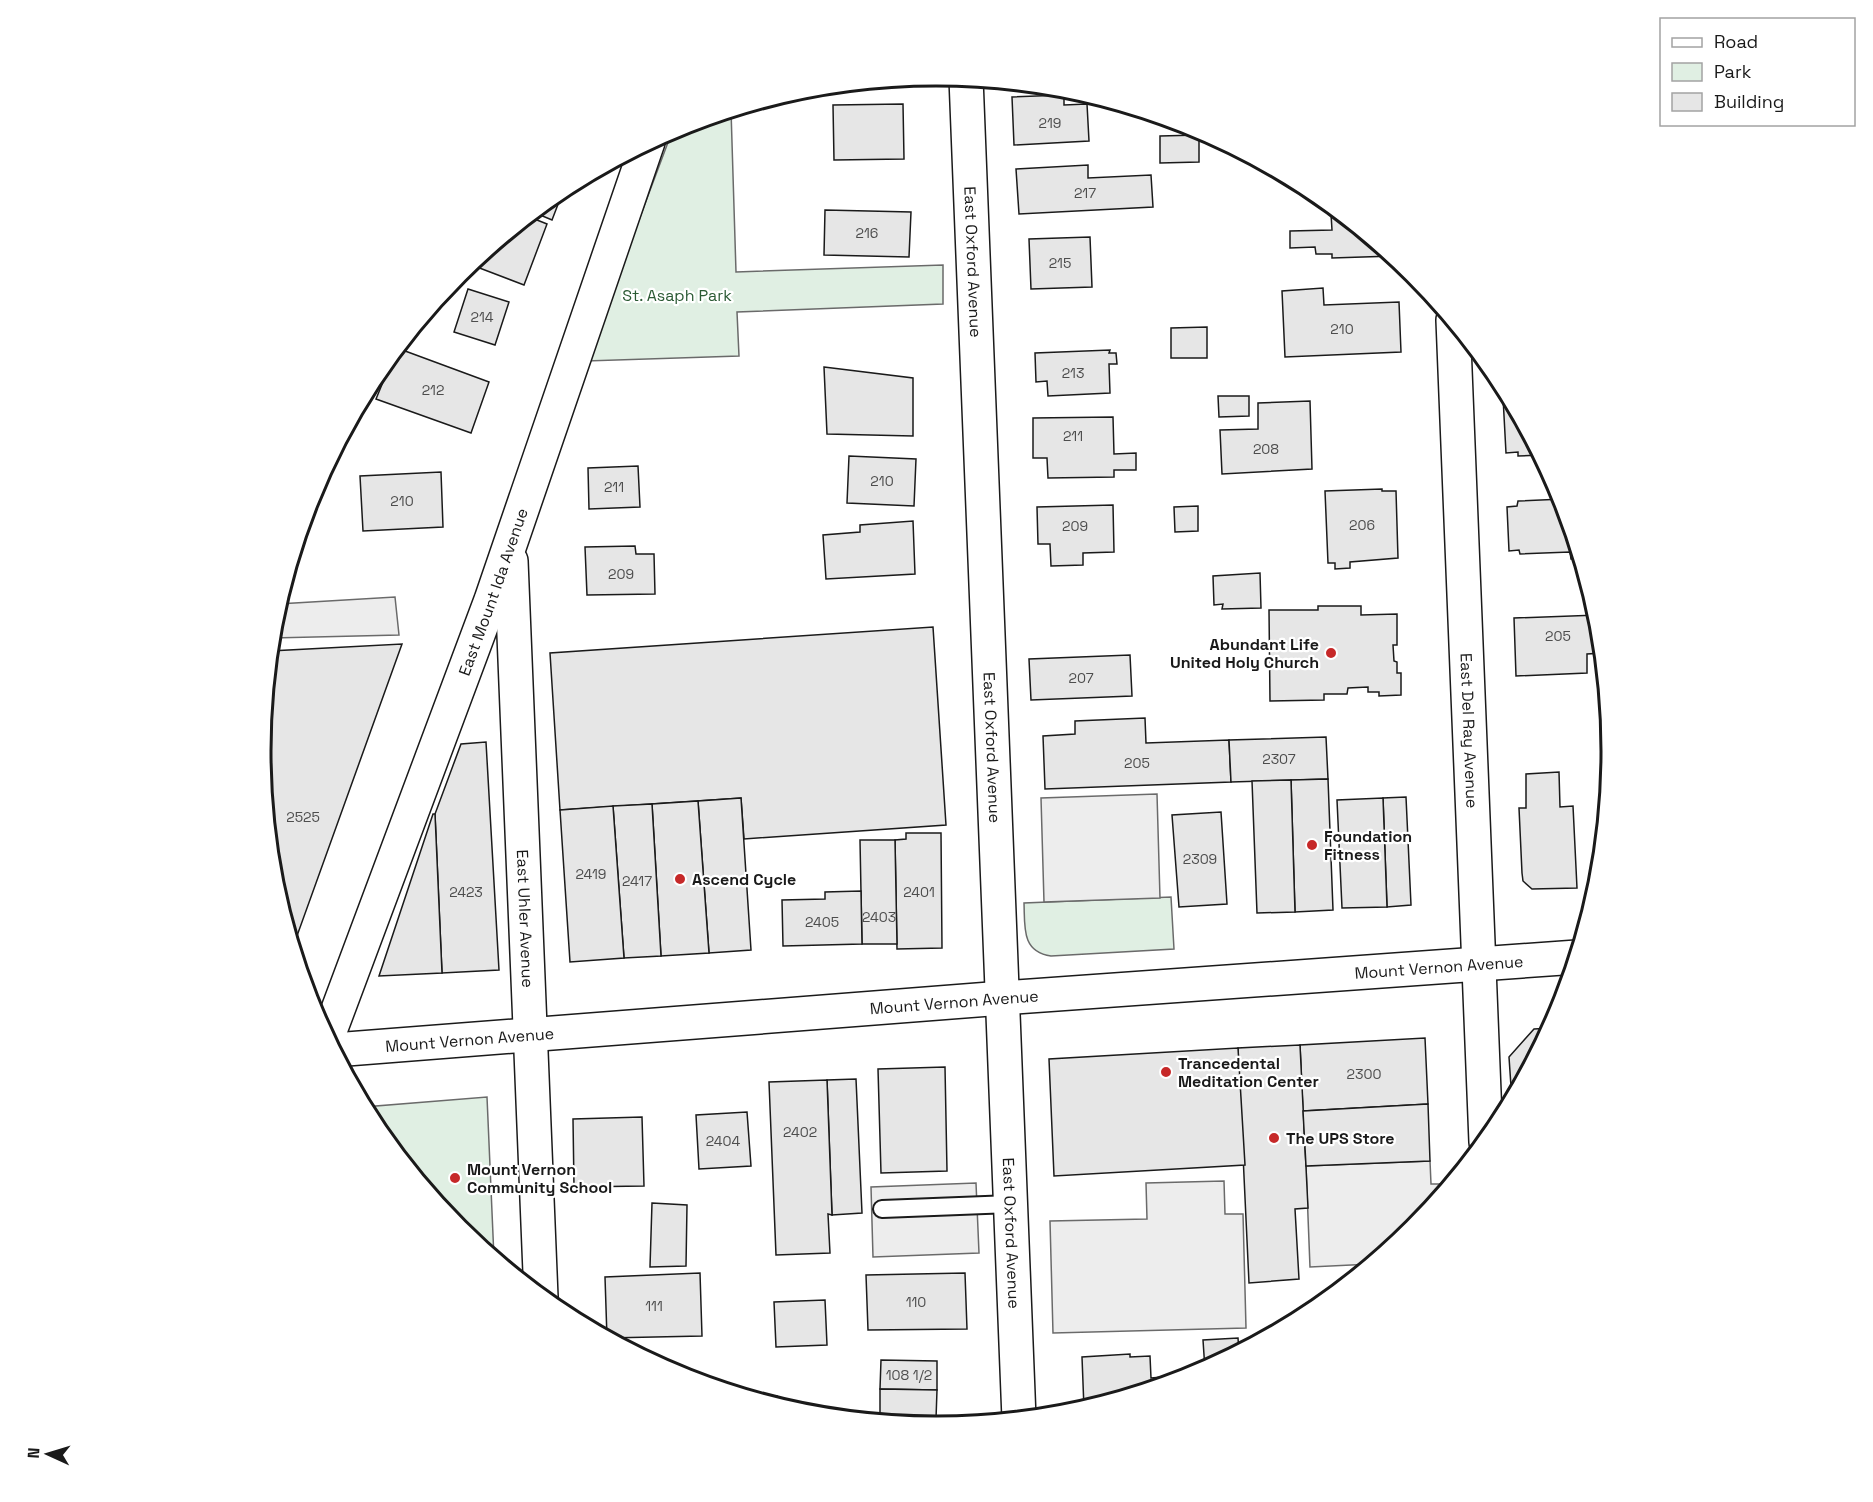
<svg xmlns="http://www.w3.org/2000/svg" width="1873" height="1502" viewBox="0 0 1873 1502" font-family="'Space Grotesk',sans-serif">
<style>
.green{fill:#e0efe3;stroke:#6a6a6a;stroke-width:1.5}
.parking{fill:#ededed;stroke:#6a6a6a;stroke-width:1.5}
.building{fill:#e6e6e6;stroke:#1a1a1a;stroke-width:1.5}
.lines{fill:none;stroke-linecap:round;stroke-linejoin:round}
.lane-casing{stroke:#1a1a1a;stroke-width:20}
.street-casing{stroke:#1a1a1a;stroke-width:36}
.secondary-casing{stroke:#1a1a1a;stroke-width:36}
.lane{stroke:#fff;stroke-width:16}
.street{stroke:#fff;stroke-width:33}
.secondary{stroke:#fff;stroke-width:33}
.poi-dot{fill:#c62828;stroke:#fff;stroke-width:2}
.labels{text-anchor:middle;stroke-width:4.5;stroke-linejoin:round;paint-order:stroke}
.number-label{font-size:14px;fill:#4d4d4d}
.street-label{font-size:16px;fill:#1a1a1a;stroke:#fff}
.park-label{font-size:16px;fill:#2b5a34;stroke:#fff}
.poi-label{font-size:16px;font-weight:bold;fill:#1a1a1a;stroke:#fff;text-anchor:start}
.rim{fill:none;stroke:#1a1a1a;stroke-width:3}
</style>
<rect width="100%" height="100%" fill="#fff"/>
<g class="green">
<polygon points="731,110 736,272 943,265 943,304 737,312 739,356 586,361 673,129"/>
<path d="M1171 897 1174 949 1051 956C1021 952 1025 926 1024 903Z"/>
<polygon points="487,1097 494,1258 458,1229 374,1126 364,1107"/>
</g>
<g class="parking">
<polygon points="395,597 399,635 272,638 278,604"/>
<polygon points="1157,794 1160,898 1044,902 1041,798"/>
<polygon points="1430,1161 1431,1184 1447,1184 1447,1189 1414,1229 1372,1264 1310,1267 1306,1166"/>
<polygon points="1224,1181 1225,1214 1243,1214 1246,1328 1053,1333 1050,1221 1147,1219 1146,1183"/>
<polygon points="976,1183 979,1253 873,1257 871,1187"/>
</g>
<g class="building">
<polygon points="1064,95 1064,105 1087,104 1089,141 1014,145 1012,97"/>
<polygon points="903,104 904,159 834,160 833,105"/>
<polygon points="1199,135 1199,162 1160,163 1160,136"/>
<polygon points="1088,165 1088,178 1151,175 1153,207 1019,214 1016,169"/>
<polygon points="565,186 552,220 533,212 561,189"/>
<polygon points="825,210 911,212 909,257 824,255"/>
<polygon points="1331,214 1342,214 1393,256 1332,258 1332,254 1316,254 1315,247 1290,248 1290,231 1332,230"/>
<polygon points="527,216 547,224 524,285 469,264"/>
<polygon points="1090,237 1092,287 1031,289 1029,239"/>
<polygon points="1323,288 1324,305 1399,302 1401,352 1285,357 1282,291"/>
<polygon points="468,289 509,302 495,345 454,332"/>
<polygon points="1207,327 1207,358 1171,358 1171,328"/>
<polygon points="397,348 489,382 471,433 376,399"/>
<polygon points="1110,350 1109,353 1116,353 1117,364 1109,364 1110,393 1048,396 1047,381 1036,382 1035,353"/>
<polygon points="824,367 913,378 913,436 827,434"/>
<polygon points="1218,396 1249,396 1249,416 1219,417"/>
<polygon points="1503,397 1510,397 1541,455 1518,456 1518,452 1506,453"/>
<polygon points="1310,401 1312,469 1222,474 1220,430 1258,429 1258,403"/>
<polygon points="1113,417 1114,454 1136,453 1136,470 1114,470 1114,477 1048,478 1047,458 1033,458 1033,418"/>
<polygon points="849,456 916,459 914,506 847,503"/>
<polygon points="638,466 640,507 589,509 588,468"/>
<polygon points="441,472 443,527 363,531 360,476"/>
<polygon points="1382,489 1382,491 1396,491 1398,558 1350,562 1350,568 1335,569 1335,563 1328,563 1325,491"/>
<polygon points="1563,499 1581,559 1571,559 1570,552 1520,554 1519,550 1509,551 1507,507 1517,506 1518,501"/>
<polygon points="1113,505 1114,552 1083,553 1083,565 1051,566 1050,544 1038,544 1037,507"/>
<polygon points="1198,506 1198,531 1175,532 1174,507"/>
<polygon points="913,521 915,574 826,579 823,535 860,532 860,525"/>
<polygon points="635,546 636,554 654,554 655,594 587,595 585,547"/>
<polygon points="1260,573 1261,608 1222,609 1223,604 1214,605 1213,576"/>
<polygon points="1318,606 1361,606 1361,615 1397,614 1397,645 1393,645 1394,661 1397,662 1397,673 1401,673 1401,695 1379,696 1379,692 1368,692 1368,687 1348,688 1347,694 1324,694 1324,700 1270,701 1269,610 1318,610"/>
<polygon points="1598,615 1603,653 1587,654 1587,673 1516,676 1514,618"/>
<polygon points="933,627 946,825 744,839 741,798 560,810 550,653"/>
<polygon points="402,644 293,947 273,883 261,751 270,651"/>
<polygon points="1130,655 1132,696 1031,700 1029,659"/>
<polygon points="1145,718 1146,743 1229,740 1231,782 1045,789 1043,736 1075,734 1075,721"/>
<polygon points="1326,737 1328,779 1231,782 1229,740"/>
<polygon points="486,742 499,970 442,973 435,814 461,744"/>
<polygon points="1559,772 1560,807 1573,806 1577,888 1532,889 1523,881 1522,873 1519,808 1526,808 1526,774"/>
<polygon points="1328,779 1333,910 1295,912 1291,780"/>
<polygon points="1291,780 1295,912 1257,913 1252,781"/>
<polygon points="1406,797 1411,905 1387,907 1383,798"/>
<polygon points="741,798 751,950 709,953 698,801"/>
<polygon points="1383,798 1387,907 1342,908 1337,800"/>
<polygon points="698,801 709,953 661,956 652,804"/>
<polygon points="652,804 661,956 624,958 613,806"/>
<polygon points="613,806 624,958 570,962 560,810"/>
<polygon points="1221,812 1227,904 1179,907 1172,815"/>
<polygon points="433,814 435,814 442,973 379,976"/>
<polygon points="906,833 941,833 942,948 897,949 895,840 906,839"/>
<polygon points="860,840 895,840 897,944 862,944"/>
<polygon points="861,891 862,944 783,946 782,900 825,899 825,892"/>
<polygon points="1551,1028 1512,1101 1509,1057 1534,1029"/>
<polygon points="1425,1038 1428,1104 1303,1111 1300,1045"/>
<polygon points="1300,1045 1308,1208 1295,1209 1299,1279 1249,1283 1238,1048"/>
<polygon points="1238,1048 1245,1165 1054,1176 1049,1059"/>
<polygon points="945,1067 947,1171 881,1173 878,1069"/>
<polygon points="856,1079 862,1213 832,1215 827,1080"/>
<polygon points="827,1080 832,1215 828,1214 830,1253 776,1255 769,1082"/>
<polygon points="1428,1104 1430,1161 1306,1166 1303,1111"/>
<polygon points="747,1112 751,1166 699,1169 696,1115"/>
<polygon points="642,1117 644,1186 574,1187 573,1119"/>
<polygon points="652,1203 687,1205 686,1266 650,1267"/>
<polygon points="700,1273 702,1336 607,1338 605,1277"/>
<polygon points="965,1273 967,1329 868,1330 866,1275"/>
<polygon points="825,1300 827,1345 776,1347 774,1302"/>
<polygon points="1238,1338 1239,1352 1205,1370 1203,1340"/>
<polygon points="1130,1354 1130,1357 1150,1356 1151,1378 1173,1376 1173,1382 1084,1409 1082,1357"/>
<polygon points="881,1360 937,1361 937,1390 880,1389"/>
<polygon points="668,1370 685,1370 686,1378 677,1375"/>
<polygon points="880,1389 937,1390 936,1419 880,1418"/>
<polygon points="745,1396 777,1396 777,1406"/>
</g>
<g class="lines">
<defs>
<polyline id="lane" points="882,1209 1011,1204"/>
<g id="street">
<path id="s1" d="M966 78 1019 1419"/>
<path id="s2" d="M1453 320 1486 1142"/>
<path id="s3" d="M511 561 541 1297"/>
<path id="s4" d="M327 1039 491 600 648 142"/>
</g>
<g id="secondary">
<path id="s5" d="M334 1050 1003 998 1577 957"/>
</g>
</defs>
<use href="#lane" class="lane-casing"/>
<use href="#street" class="street-casing"/>
<use href="#secondary" class="secondary-casing"/>
<use href="#lane" class="lane"/>
<use href="#street" class="street"/>
<use href="#secondary" class="secondary"/>
</g>
<g class="poi-dot">
<circle cx="1331" cy="653" r="6"/>
<circle cx="1312" cy="845" r="6"/>
<circle cx="680" cy="879" r="6"/>
<circle cx="1166" cy="1072" r="6"/>
<circle cx="1274" cy="1138" r="6"/>
<circle cx="455" cy="1178" r="6"/>
</g>
<g class="labels">
<g class="number-label">
<text x="1050" y="128">219</text>
<text x="1085" y="198">217</text>
<text x="867" y="238">216</text>
<text x="1060" y="268">215</text>
<text x="482" y="322">214</text>
<text x="1342" y="334">210</text>
<text x="1073" y="378">213</text>
<text x="433" y="395">212</text>
<text x="1073" y="441">211</text>
<text x="1266" y="454">208</text>
<text x="882" y="486">210</text>
<text x="614" y="492">211</text>
<text x="402" y="506">210</text>
<text x="1362" y="530">206</text>
<text x="1075" y="531">209</text>
<text x="621" y="579">209</text>
<text x="1558" y="641">205</text>
<text x="1081" y="683">207</text>
<text x="1279" y="764">2307</text>
<text x="1137" y="768">205</text>
<text x="303" y="822">2525</text>
<text x="1200" y="864">2309</text>
<text x="591" y="879">2419</text>
<text x="637" y="886">2417</text>
<text x="466" y="897">2423</text>
<text x="919" y="897">2401</text>
<text x="879" y="922">2403</text>
<text x="822" y="927">2405</text>
<text x="1364" y="1079">2300</text>
<text x="800" y="1137">2402</text>
<text x="723" y="1146">2404</text>
<text x="916" y="1307">110</text>
<text x="654" y="1311">111</text>
<text x="909" y="1380">108 1/2</text>
</g>
<g class="street-label">
<text dy="6" stroke="none"><textPath href="#s1" startOffset="184">East Oxford Avenue</textPath></text>
<text dy="6" stroke="none"><textPath href="#s4" startOffset="477">East Mount Ida Avenue</textPath></text>
<text dy="6" stroke="none"><textPath href="#s2" startOffset="411">East Del Ray Avenue</textPath></text>
<text dy="6" stroke="none"><textPath href="#s1" startOffset="670">East Oxford Avenue</textPath></text>
<text dy="6" stroke="none"><textPath href="#s3" startOffset="358">East Uhler Avenue</textPath></text>
<text dy="6" stroke="none"><textPath href="#s5" startOffset="1108">Mount Vernon Avenue</textPath></text>
<text dy="6" stroke="none"><textPath href="#s5" startOffset="622">Mount Vernon Avenue</textPath></text>
<text dy="6" stroke="none"><textPath href="#s5" startOffset="136">Mount Vernon Avenue</textPath></text>
<text dy="6" stroke="none"><textPath href="#s1" startOffset="1156">East Oxford Avenue</textPath></text>
</g>
<g class="park-label">
<text x="677" y="301">St. Asaph Park</text>
</g>
<g class="poi-label">
<text x="1319" y="650" text-anchor="end">Abundant Life<tspan x="1319" dy="18">United Holy Church</tspan></text>
<text x="1324" y="842">Foundation<tspan x="1324" dy="18">Fitness</tspan></text>
<text x="692" y="885">Ascend Cycle</text>
<text x="1178" y="1069">Trancedental<tspan x="1178" dy="18">Meditation Center</tspan></text>
<text x="1286" y="1144">The UPS Store</text>
<text x="467" y="1175">Mount Vernon<tspan x="467" dy="18">Community School</tspan></text>
</g>
</g>
<path d="M0 0H1873V1502H0ZM271 751a665 665 0 1 1 1330 0a665 665 0 1 1-1330 0Z" fill="#fff" fill-rule="evenodd"/>
<path class="rim" d="M271 751a665 665 0 1 1 1330 0a665 665 0 1 1-1330 0Z"/>
<rect x="1660" y="18" width="195" height="108" fill="#ffffff" stroke="#a3a3a3" stroke-width="1.5"/>
<rect x="1672" y="38" width="30" height="9" fill="#ffffff" stroke="#a3a3a3" stroke-width="1.5"/>
<text x="1714" y="48" font-size="18" fill="#1a1a1a">Road</text>
<rect x="1672" y="63" width="30" height="18" fill="#e0efe3" stroke="#a3a3a3" stroke-width="1.5"/>
<text x="1714" y="78" font-size="18" fill="#1a1a1a">Park</text>
<rect x="1672" y="93" width="30" height="18" fill="#e6e6e6" stroke="#a3a3a3" stroke-width="1.5"/>
<text x="1714" y="108" font-size="18" fill="#1a1a1a">Building</text>
<g transform="translate(48 1454) rotate(274)" stroke="#ffffff" stroke-width="4.5" paint-order="stroke">
<path d="M0-4.5L10 22L0 15L-10 22Z" fill="#1a1a1a"/>
<text y="-9" font-size="16" font-weight="bold" text-anchor="middle" fill="#1a1a1a">N</text>
</g>
</svg>
